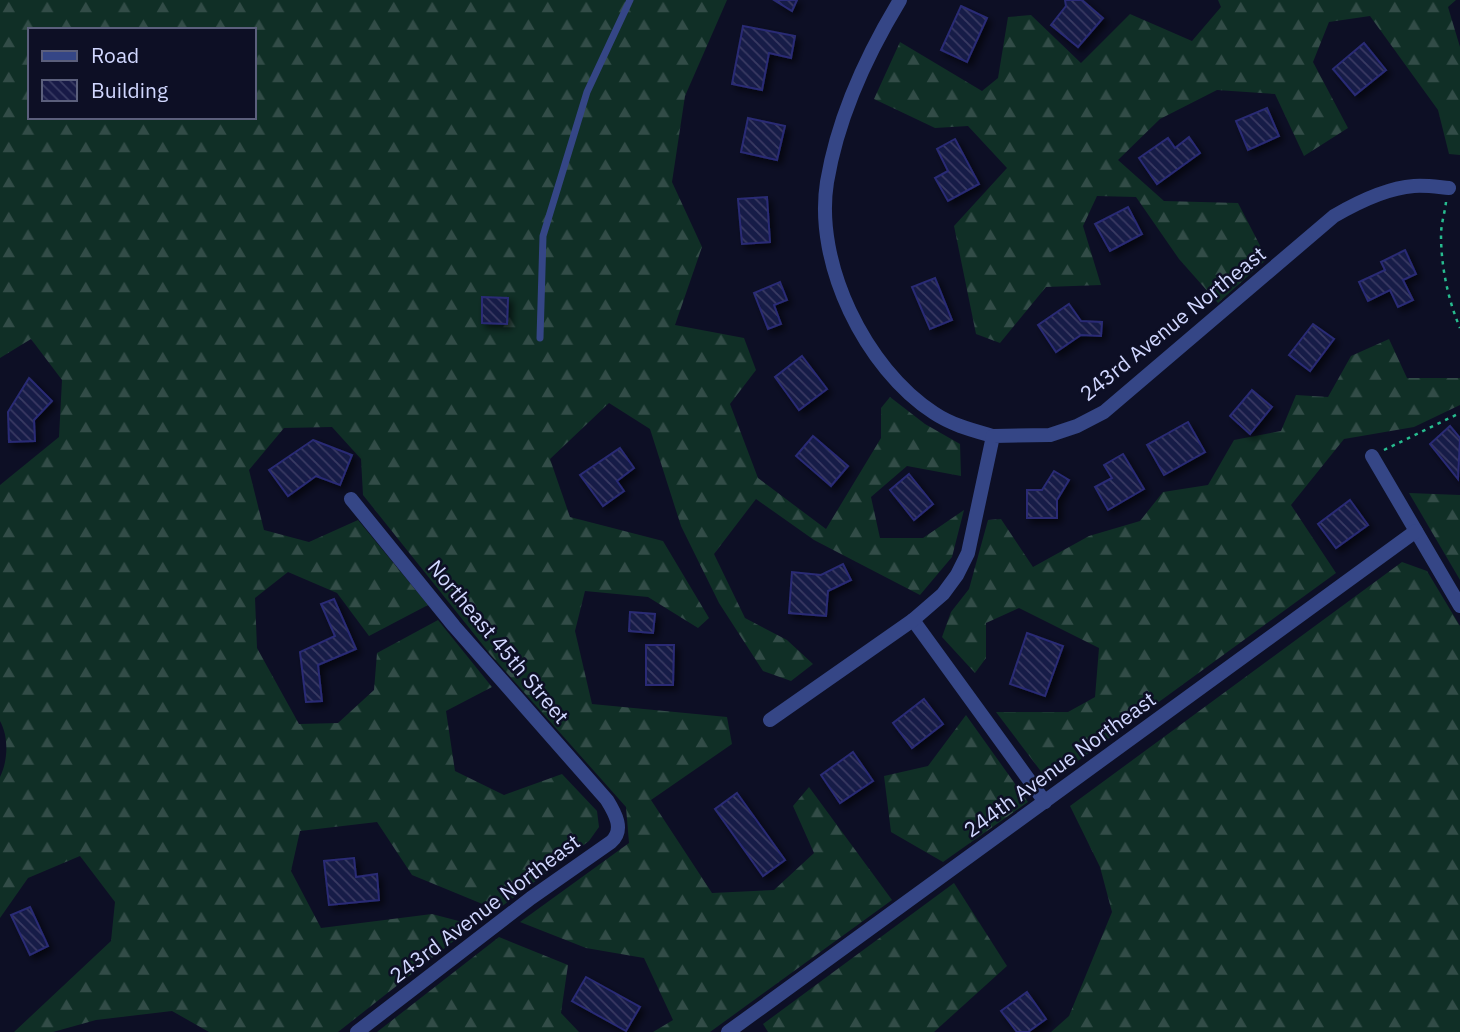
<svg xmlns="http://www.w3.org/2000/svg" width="1460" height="1032" viewBox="0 0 1460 1032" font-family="'IBM Plex Sans',sans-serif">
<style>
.forest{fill:url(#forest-firs);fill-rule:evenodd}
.building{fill:url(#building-back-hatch);stroke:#292c74;stroke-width:2;filter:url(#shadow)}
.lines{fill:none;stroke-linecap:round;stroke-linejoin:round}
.path{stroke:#27bc8f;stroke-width:2.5;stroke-dasharray:3.5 5;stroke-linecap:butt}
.service{stroke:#354686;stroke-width:7}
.minor{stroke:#354686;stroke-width:14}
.labels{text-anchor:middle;stroke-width:5;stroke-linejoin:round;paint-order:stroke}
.street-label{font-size:21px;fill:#d1d7ff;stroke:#0d0f25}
</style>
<defs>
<pattern id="forest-firs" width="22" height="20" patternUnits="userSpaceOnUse" patternTransform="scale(1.75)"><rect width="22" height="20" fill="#102f26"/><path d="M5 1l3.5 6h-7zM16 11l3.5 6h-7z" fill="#324c47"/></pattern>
<pattern id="building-back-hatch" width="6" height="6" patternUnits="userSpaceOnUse" patternTransform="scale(1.75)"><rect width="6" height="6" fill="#181a47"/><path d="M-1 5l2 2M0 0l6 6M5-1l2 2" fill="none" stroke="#393b63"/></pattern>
<filter id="shadow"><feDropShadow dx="4" dy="4" stdDeviation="3.5" flood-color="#0009"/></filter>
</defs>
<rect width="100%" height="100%" fill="#0d0f25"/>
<g class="forest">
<path d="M0 0H727L685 96 672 182 702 247 675 325 744 338 756 370 730 404 758 478 826 529 881 438V408L890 397 925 424 960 444 961 476 907 466 871 497 880 538H923L964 510 952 557 920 595 814 540 756 499 714 554 745 618 787 640 813 664 791 681 763 671 719 603 681 526 650 429 609 403 550 459 570 517 663 541 709 618 698 628 648 597 585 591 575 631 592 704 727 717 732 744 651 800 712 893 774 890 814 853 793 806 809 787 892 900 710 1032H653L673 1020 644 958 586 948 520 922 629 843 626 807 490 654 363 495 361 459 332 427 284 428 249 470 264 530 309 542 358 520 428 605 369 636 337 593 288 572 255 598 257 648 299 724 338 723 374 690 377 653 438 620 492 687 446 711 455 771 504 795 562 774 597 811 599 827 589 841 497 910 412 875 377 822 300 831 291 871 321 928 432 914 474 925 338 1032H209L172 1011 96 1020 53 1032H14L111 941 115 902 80 856 28 878 0 918V777C8 761 9 737 0 721V485L59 437 62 380 31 339 0 358ZM30 30H254V117H30Z"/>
<polygon points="1218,0 1456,0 1448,7 1460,47 1460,155 1449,154 1438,110 1370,16 1329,22 1313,62 1348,128 1304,156 1275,94 1217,90 1160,119 1118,160 1164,201 1238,203 1267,259 1218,303 1179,259 1136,197 1097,196 1083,226 1101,285 1046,287 1000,343 976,334 954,226 1007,168 968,126 935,128 874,99 900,42 982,91 998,78 1008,17 1031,15 1081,63 1130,14 1192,41 1221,7"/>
<polygon points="1389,339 1407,378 1460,378 1460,405 1414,427 1344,439 1291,505 1336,573 1049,782 996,712 1068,712 1095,697 1099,648 1019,608 986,623 986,658 975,673 942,637 951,612 969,589 988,520 1001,519 1033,567 1089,536 1140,521 1163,492 1208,485 1234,440 1281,431 1296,395 1328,397 1351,356"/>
<polygon points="1409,493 1460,495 1460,580"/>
<polygon points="1402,562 1427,571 1460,626 1460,1032 1051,1032 1069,1016 1112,912 1100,867 1070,806"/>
<polygon points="966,715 1028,802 943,862 891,832 884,776 928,766"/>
<polygon points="954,883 1007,966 934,1032 768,1032 763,1024"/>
<polygon points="499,937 568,965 561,1013 579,1032 377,1032"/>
</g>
<g class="building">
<polygon points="774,0 797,0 792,11"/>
<polygon points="1065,0 1082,0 1103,18 1078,47 1051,25 1066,6"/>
<polygon points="961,6 987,18 967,62 941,50"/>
<polygon points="743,26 795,36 791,58 769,53 762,90 732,84"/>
<polygon points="1364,43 1386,70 1355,95 1333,69"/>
<polygon points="1267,108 1279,136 1248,150 1236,121"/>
<polygon points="748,118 785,126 777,160 741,152"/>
<polygon points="1189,137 1200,153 1157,184 1139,158 1168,138 1175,148"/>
<polygon points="955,139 979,184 948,201 935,178 948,171 937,149"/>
<polygon points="767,197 770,242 742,244 738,199"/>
<polygon points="1128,207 1142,234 1110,251 1095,224"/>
<polygon points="1405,250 1416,274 1403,280 1413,300 1398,307 1390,290 1368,301 1359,282 1385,270 1381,262"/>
<polygon points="935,278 952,320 930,329 912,287"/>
<polygon points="780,282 787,300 774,305 781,324 768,329 754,293"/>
<polygon points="482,297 508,298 507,324 482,323"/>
<polygon points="1069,304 1081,321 1102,322 1101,336 1081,335 1056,352 1038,325"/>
<polygon points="1313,324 1334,339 1310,371 1289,355"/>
<polygon points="802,356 827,389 799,410 775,377"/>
<polygon points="29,378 52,401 34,420 35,441 9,442 8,412"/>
<polygon points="1252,390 1272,407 1250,434 1230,416"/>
<polygon points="1188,422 1205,452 1164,475 1147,445"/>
<polygon points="1450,426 1460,438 1458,479 1430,444"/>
<polygon points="813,436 848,466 831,486 796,456"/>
<polygon points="313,440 352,455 340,485 316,476 288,496 269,470"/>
<polygon points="620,448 634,468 617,481 624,491 603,506 580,475"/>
<polygon points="1123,454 1144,489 1108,510 1095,487 1112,478 1104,465"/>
<polygon points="1054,471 1069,480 1057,500 1057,518 1027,518 1027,490 1042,490"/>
<polygon points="909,474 933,504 914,520 890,490"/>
<polygon points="1350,500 1368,525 1336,548 1318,524"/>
<polygon points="843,564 851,580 828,591 826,616 789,613 792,572 821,575"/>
<polygon points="334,599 356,649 318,665 322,701 306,702 300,652 335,636 321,604"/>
<polygon points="630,612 655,614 653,633 629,631"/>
<polygon points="1027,633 1063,646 1045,696 1010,684"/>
<polygon points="646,645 674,645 673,685 646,685"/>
<polygon points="924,699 943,724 912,748 893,723"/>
<polygon points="853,752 873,781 840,803 821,775"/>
<polygon points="737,793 785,860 763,876 715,809"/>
<polygon points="354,858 356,877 377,874 379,900 329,905 324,861"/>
<polygon points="30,907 48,946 30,955 11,915"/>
<polygon points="586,977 640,1007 626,1031 572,1001"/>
<polygon points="1027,992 1046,1019 1028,1032 1017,1032 1001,1011"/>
</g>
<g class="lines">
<g class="path">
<path d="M1446 202C1445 212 1441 224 1441 235 1441 266 1448 300 1460 328"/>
<polyline points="1384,450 1460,413"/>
</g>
<polyline class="service" points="540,338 543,236 587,92 630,0"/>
<g class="minor">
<path d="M900 0C866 56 838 116 827 182 814 263 865 368 934 413 952 425 972 430 993 436"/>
<polyline points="1372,456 1460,606"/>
<path d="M351 499 454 626 607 800C615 813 625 830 611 842L531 898 357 1032"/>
<polyline points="913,620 1045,802"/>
<path d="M770 720 913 620 943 594 957 575 968 553 993 436 1050 435 1077 426 1104 412 1334 216C1358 202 1386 188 1414 186 1425 185 1438 187 1449 188"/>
<polyline points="728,1032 1416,531"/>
</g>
</g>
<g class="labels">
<g class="street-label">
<text transform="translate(1173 324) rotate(-39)" y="7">243rd Avenue Northeast</text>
<text transform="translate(498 642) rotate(50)" y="7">Northeast 45th Street</text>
<text transform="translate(1060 765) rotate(-36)" y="7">244th Avenue Northeast</text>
<text transform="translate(485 909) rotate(-37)" y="7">243rd Avenue Northeast</text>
</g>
</g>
<rect x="28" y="28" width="228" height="91" fill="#0d0f25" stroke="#5b5f7c" stroke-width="2"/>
<rect x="42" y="51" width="35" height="10" fill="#354686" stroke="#5b5f7c" stroke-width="2"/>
<text x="91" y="63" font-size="21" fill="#d1d7ff">Road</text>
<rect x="42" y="80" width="35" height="21" fill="url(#building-back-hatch)" stroke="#5b5f7c" stroke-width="2"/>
<text x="91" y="98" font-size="21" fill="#d1d7ff">Building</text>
</svg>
